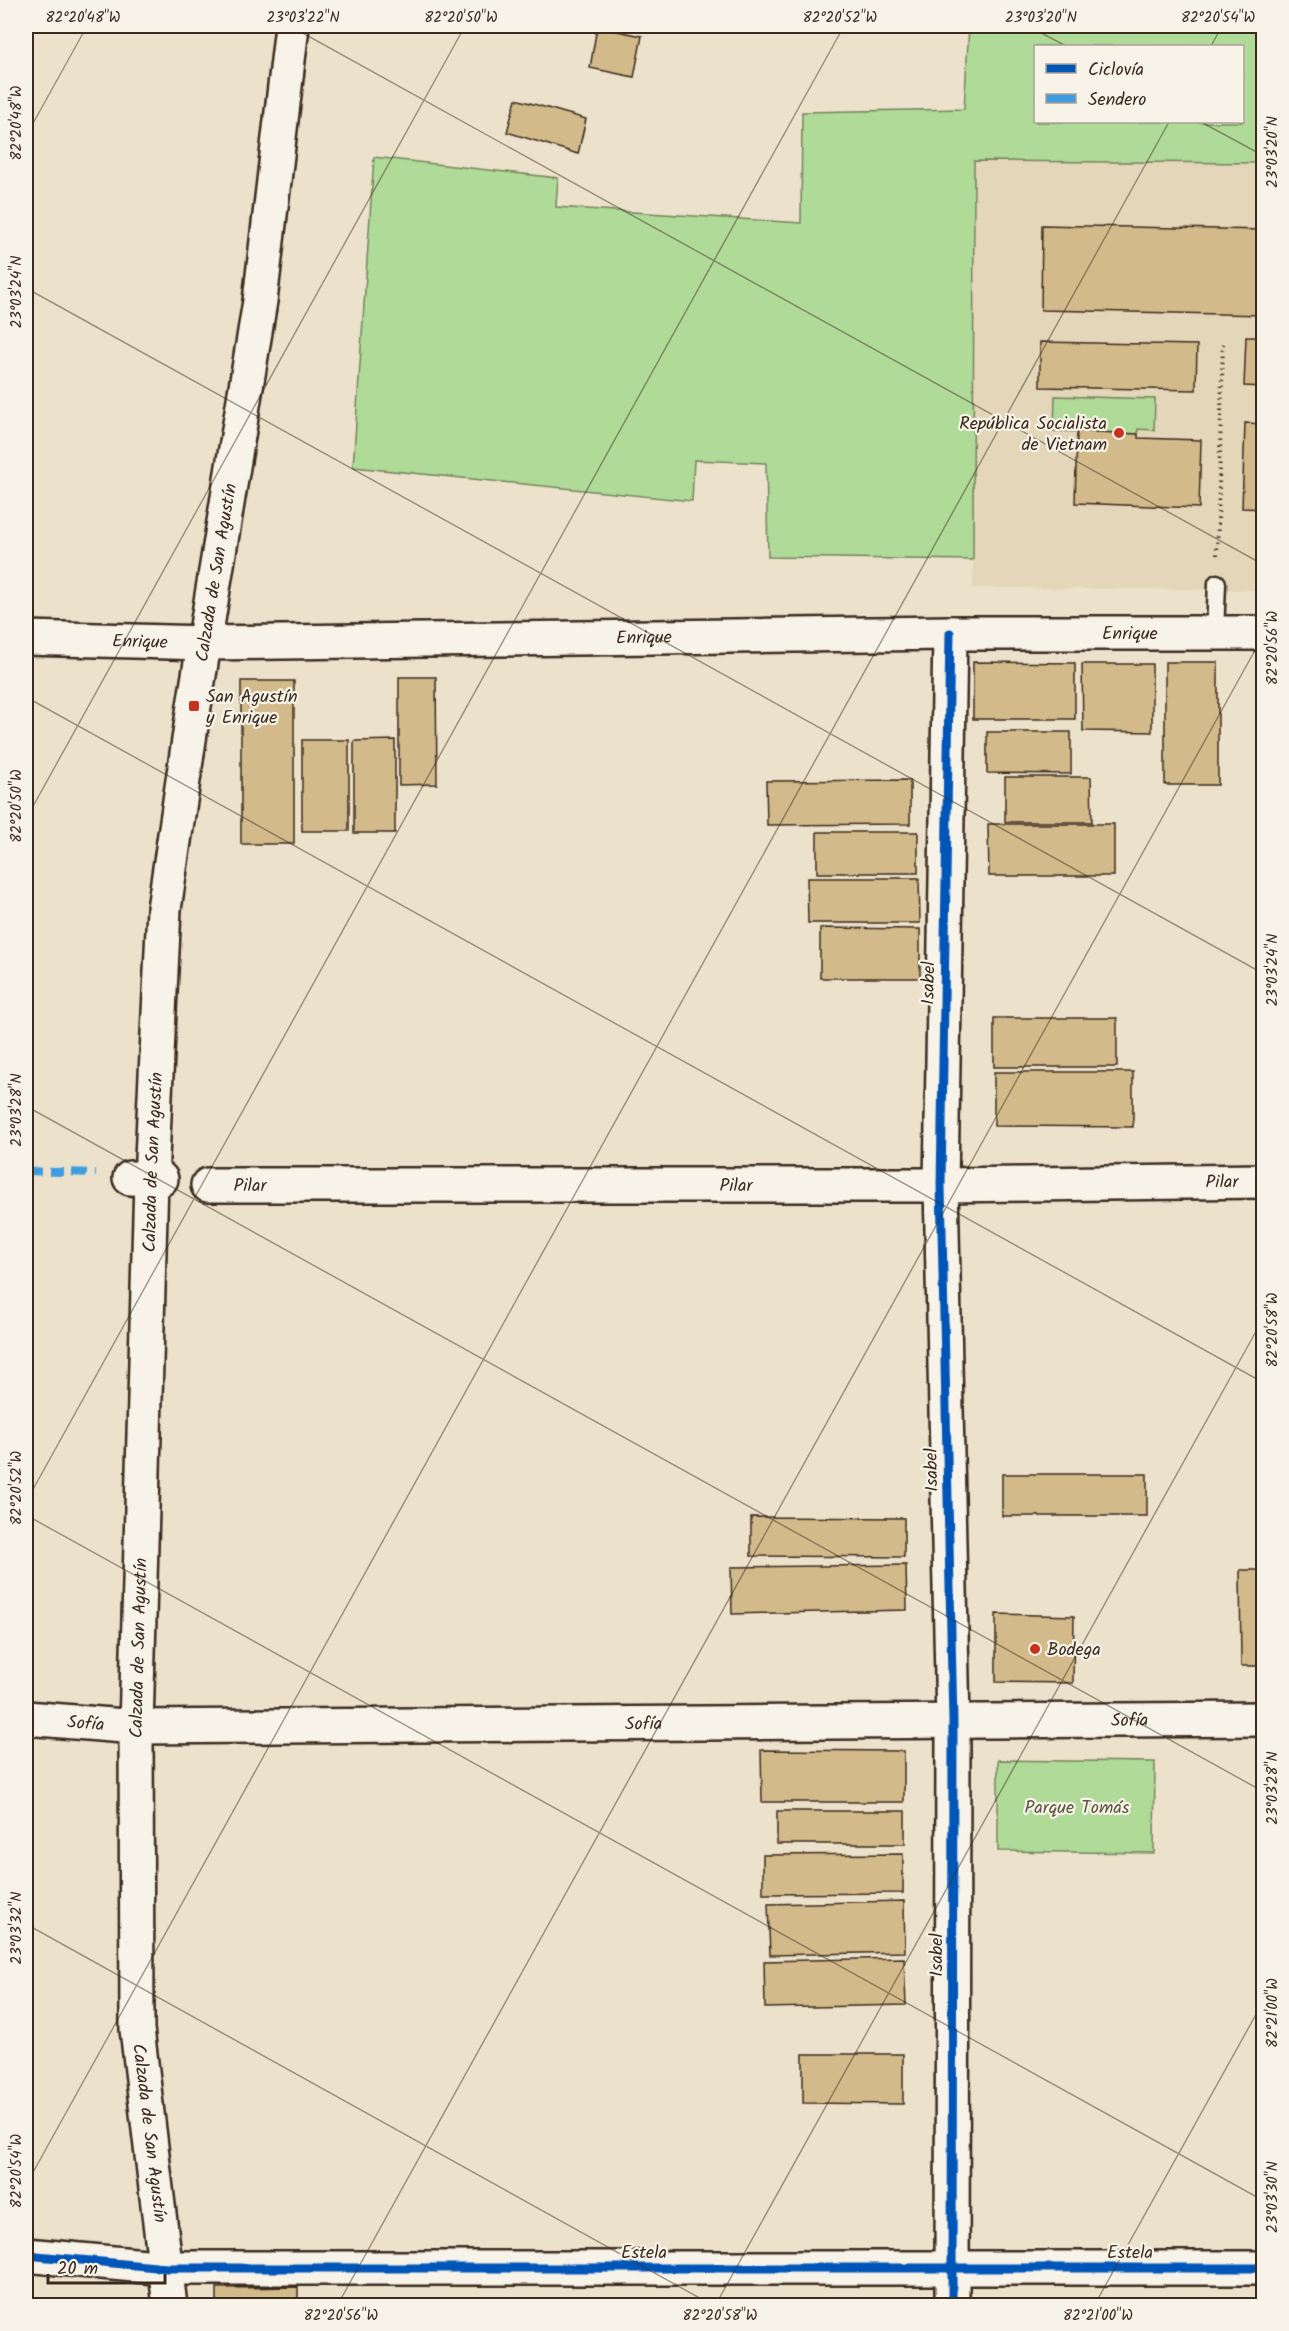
<svg xmlns="http://www.w3.org/2000/svg" width="1289" height="2331" viewBox="0 0 1289 2331" font-family="Kalam,sans-serif">
<style>
.built{fill:#e4d6b8}
.green{fill:#afda98;stroke:#75825b;stroke-width:1.5;fill-rule:evenodd}
.building{fill:#d3ba8a;stroke:#3b2a1e;stroke-width:1.5}
.lines{fill:none;stroke-linecap:round;stroke-linejoin:round}
.lane-casing{stroke:#3b2a1e;stroke-width:21}
.street-casing{stroke:#3b2a1e;stroke-width:38}
.secondary-casing{stroke:#3b2a1e;stroke-width:38}
.path{stroke:#3b2a1e;stroke-width:4;stroke-dasharray:1.5 4.5;stroke-linecap:butt}
.lane{stroke:#f7f3e8;stroke-width:16}
.street{stroke:#f7f3e8;stroke-width:33}
.secondary{stroke:#f7f3e8;stroke-width:33}
.quiet{stroke:#3f9ce0;stroke-width:8;stroke-dasharray:15 8;stroke-linecap:butt}
.cycleway-casing{stroke:#f7f3e8;stroke-width:13}
.cycleway{stroke:#0057b8;stroke-width:9}
.ticks{fill:none;stroke:#3b2a1e;stroke-width:1.5;stroke-opacity:0.45}
.poi-dot{fill:#c8321e;stroke:#f7f3e8;stroke-width:2}
.labels{text-anchor:middle;stroke-width:4.5;stroke-linejoin:round;paint-order:stroke}
.poi-label{font-size:18px;fill:#3b2a1e;stroke:#f7f3e8;text-anchor:start}
.street-label{font-size:18px;fill:#3b2a1e;stroke:#f7f3e8}
.park-label{font-size:18px;fill:#58563c;stroke:#f7f3e8}
.neatline{fill:none;stroke:#3b2a1e;stroke-width:2}
.ticks-label{font-size:15px;text-anchor:middle;fill:#3b2a1e}
</style>
<rect width="100%" height="100%" fill="#ece2cc"/>
<filter id="ink" filterUnits="userSpaceOnUse"><feTurbulence type="fractalNoise" baseFrequency=".0167" numOctaves="2"/><feDisplacementMap in="SourceGraphic" scale="12" xChannelSelector="R" yChannelSelector="G"/><feConvolveMatrix kernelMatrix="1 2 1 2 8 2 1 2 1" color-interpolation-filters="sRGB"/></filter>
<g filter="url(#ink)">
<polygon class="built" points="974,161 1263,163 1263,590 973,588"/>
<g class="green">
<path d="M969 26H1264L1263 163 974 161 973 560 768 557 766 463 694 460 692 501 353 467 374 157 558 178 556 207 801 223 802 112 964 109ZM1036 46H1242V122H1036Z"/>
<polygon points="1055,396 1155,399 1154,430 1138,429 1138,434 1054,431"/>
<polygon points="998,1760 1155,1762 1154,1853 998,1851"/>
</g>
<g class="building">
<polygon points="597,27 642,36 634,77 590,68"/>
<polygon points="516,99 586,119 578,154 507,132"/>
<polygon points="1042,225 1264,230 1264,315 1041,310"/>
<polygon points="1246,337 1264,337 1264,387 1244,386"/>
<polygon points="1040,342 1197,345 1196,390 1040,387"/>
<polygon points="1245,423 1264,424 1264,509 1242,508"/>
<polygon points="1077,431 1138,434 1138,438 1201,440 1199,508 1075,503"/>
<polygon points="973,662 1075,663 1075,719 973,719"/>
<rect x="1165" y="662" width="53" height="123"/>
<polygon points="1082,664 1152,664 1152,732 1083,731"/>
<polygon points="399,677 436,677 437,784 399,785"/>
<rect x="241" y="681" width="53" height="163"/>
<polygon points="987,732 1071,732 1071,774 987,773"/>
<rect x="302" y="740" width="47" height="91"/>
<polygon points="395,740 395,833 354,833 354,741"/>
<polygon points="1005,777 1091,777 1092,822 1005,822"/>
<polygon points="910,780 910,824 767,825 766,781"/>
<polygon points="988,824 1114,824 1114,876 989,876"/>
<rect x="817" y="832" width="101" height="41"/>
<polygon points="807,878 919,878 920,923 808,923"/>
<polygon points="820,928 920,929 920,978 820,978"/>
<rect x="994" y="1018" width="123" height="49"/>
<polygon points="994,1072 1133,1072 1133,1127 994,1126"/>
<rect x="1002" y="1474" width="145" height="42"/>
<polygon points="751,1517 904,1518 904,1557 751,1556"/>
<polygon points="906,1565 907,1610 732,1614 731,1567"/>
<polygon points="1240,1570 1264,1570 1264,1666 1241,1666"/>
<polygon points="996,1614 1074,1616 1073,1683 996,1682"/>
<polygon points="761,1750 904,1751 904,1802 762,1802"/>
<rect x="777" y="1811" width="128" height="33"/>
<polygon points="903,1854 903,1893 763,1894 763,1855"/>
<polygon points="904,1901 905,1952 770,1955 768,1904"/>
<polygon points="904,1958 906,2005 765,2008 764,1961"/>
<polygon points="803,2054 903,2054 903,2104 803,2103"/>
<polygon points="298,2287 298,2306 217,2306 217,2288"/>
</g>
<g class="lines">
<defs>
<polyline id="lane" points="1215,633 1217,583"/>
<g id="street">
<polyline points="950,633 941,1185 953,1722 952,2306"/>
<path id="s1" d="M26 638 205 643 950 633H1264"/>
<polyline points="130,1178 161,1179"/>
<path id="s2" d="M208 1185H941L1264 1181"/>
<path id="s3" d="M26 1718 136 1727 1264 1719"/>
<polyline points="26,2255 167,2268 1264,2268"/>
</g>
<g id="secondary">
<path id="s4" d="M170 2306 137 2029 136 1727 151 1179 164 909 194 706 260 301 292 26"/>
</g>
</defs>
<use href="#lane" class="lane-casing"/>
<use href="#street" class="street-casing"/>
<use href="#secondary" class="secondary-casing"/>
<polyline class="path" points="1217,555 1223,344"/>
<use href="#lane" class="lane"/>
<use href="#street" class="street"/>
<use href="#secondary" class="secondary"/>
<polyline class="quiet" points="26,1171 96,1173"/>
<defs>
<g id="cycleway">
<polyline points="950,633 941,1185 953,1722 952,2306"/>
<polyline points="26,2255 167,2268 1264,2268"/>
</g>
</defs>
<use href="#cycleway" class="cycleway-casing"/>
<use href="#cycleway" class="cycleway"/>
</g>
</g>
<path class="ticks" d="M290 26 1264 565M1028 26 1066 46M1211 46 1222 26M1201 122 1264 156M26 136 87 26M26 288 1264 974M26 697 1264 1383M26 819 465 26M26 1106 1264 1792M26 1502 844 26M26 1515 1264 2201M26 1924 714 2306M26 2185 1169 122M337 2306 1264 634M715 2306 1264 1317M1094 2306 1264 2000"/>
<g class="poi-dot">
<circle cx="1119" cy="433" r="6"/>
<rect x="188" y="700" width="12" height="12" rx="3"/>
<circle cx="1035" cy="1649" r="6"/>
</g>
<g class="labels">
<g class="poi-label">
<text x="1107" y="429" text-anchor="end">República Socialista<tspan x="1107" dy="21">de Vietnam</tspan></text>
<text x="206" y="702">San Agustín<tspan x="206" dy="21">y Enrique</tspan></text>
<text x="1047" y="1655">Bodega</text>
</g>
<g class="street-label">
<text dy="6" stroke="none"><textPath href="#s4" startOffset="1740">Calzada de San Agustín</textPath></text>
<text dy="6" stroke="none"><textPath href="#s1" startOffset="1104">Enrique</textPath></text>
<text dy="6" stroke="none"><textPath href="#s1" startOffset="618">Enrique</textPath></text>
<text dy="6" stroke="none"><textPath href="#s1" startOffset="114">Enrique</textPath></text>
<text transform="translate(928 983) rotate(-89)" y="6">Isabel</text>
<text dy="6" stroke="none"><textPath href="#s4" startOffset="1146">Calzada de San Agustín</textPath></text>
<text dy="6" stroke="none"><textPath href="#s2" startOffset="1014">Pilar</textPath></text>
<text dy="6" stroke="none"><textPath href="#s2" startOffset="42">Pilar</textPath></text>
<text dy="6" stroke="none"><textPath href="#s2" startOffset="528">Pilar</textPath></text>
<text transform="translate(931 1470) rotate(-91)" y="6">Isabel</text>
<text dy="6" stroke="none"><textPath href="#s4" startOffset="660">Calzada de San Agustín</textPath></text>
<text dy="6" stroke="none"><textPath href="#s3" startOffset="1104">Sofía</textPath></text>
<text dy="6" stroke="none"><textPath href="#s3" startOffset="60">Sofía</textPath></text>
<text dy="6" stroke="none"><textPath href="#s3" startOffset="618">Sofía</textPath></text>
<text transform="translate(936 1955) rotate(-90)" y="6">Isabel</text>
<text transform="translate(150 2133) rotate(83)" y="6">Calzada de San Agustín</text>
<text x="644" y="2258">Estela</text>
<text x="1130" y="2258">Estela</text>
</g>
<g class="park-label">
<text x="1077" y="1813">Parque Tomás</text>
</g>
</g>
<rect width="1289" height="2331" fill="none" stroke="#f7f3e8" stroke-width="66"/>
<rect x="1034" y="45" width="210" height="78" fill="#f7f3e8" stroke="#aca397" stroke-width="1.5"/>
<rect x="1046" y="64" width="30" height="9" fill="#0057b8" stroke="#aca397" stroke-width="1.5"/>
<text x="1088" y="75" font-size="18" fill="#3b2a1e">Ciclovía</text>
<rect x="1046" y="94" width="30" height="9" fill="#3f9ce0" stroke="#aca397" stroke-width="1.5"/>
<text x="1088" y="105" font-size="18" fill="#3b2a1e">Sendero</text>
<path d="M48 2274v9h117v-9" fill="none" stroke="#3b2a1e" stroke-width="3"/>
<text x="57" y="2274" font-size="18" fill="#3b2a1e" stroke="#f7f3e8" stroke-width="4.5" paint-order="stroke">20 m</text>
<rect x="33" y="33" width="1223" height="2265" class="neatline"/>
<g class="ticks-label">
<text x="83" y="22">82°20'48"W</text>
<text x="303" y="22">23°03'22"N</text>
<text x="461" y="22">82°20'50"W</text>
<text x="840" y="22">82°20'52"W</text>
<text x="1041" y="22">23°03'20"N</text>
<text x="1218" y="22">82°20'54"W</text>
<text transform="translate(16 123) rotate(-90)" y="5">82°20'48"W</text>
<text transform="translate(1272 152) rotate(-90)" y="5">23°03'20"N</text>
<text transform="translate(16 292) rotate(-90)" y="5">23°03'24"N</text>
<text transform="translate(1272 648) rotate(-90)" y="5">82°20'56"W</text>
<text transform="translate(16 806) rotate(-90)" y="5">82°20'50"W</text>
<text transform="translate(1272 970) rotate(-90)" y="5">23°03'24"N</text>
<text transform="translate(16 1110) rotate(-90)" y="5">23°03'28"N</text>
<text transform="translate(1272 1330) rotate(-90)" y="5">82°20'58"W</text>
<text transform="translate(16 1488) rotate(-90)" y="5">82°20'52"W</text>
<text transform="translate(1272 1788) rotate(-90)" y="5">23°03'28"N</text>
<text transform="translate(16 1928) rotate(-90)" y="5">23°03'32"N</text>
<text transform="translate(1272 2013) rotate(-90)" y="5">82°21'00"W</text>
<text transform="translate(16 2171) rotate(-90)" y="5">82°20'54"W</text>
<text transform="translate(1272 2197) rotate(-90)" y="5">23°03'30"N</text>
<text x="341" y="2320">82°20'56"W</text>
<text x="720" y="2320">82°20'58"W</text>
<text x="1098" y="2320">82°21'00"W</text>
</g>
</svg>
